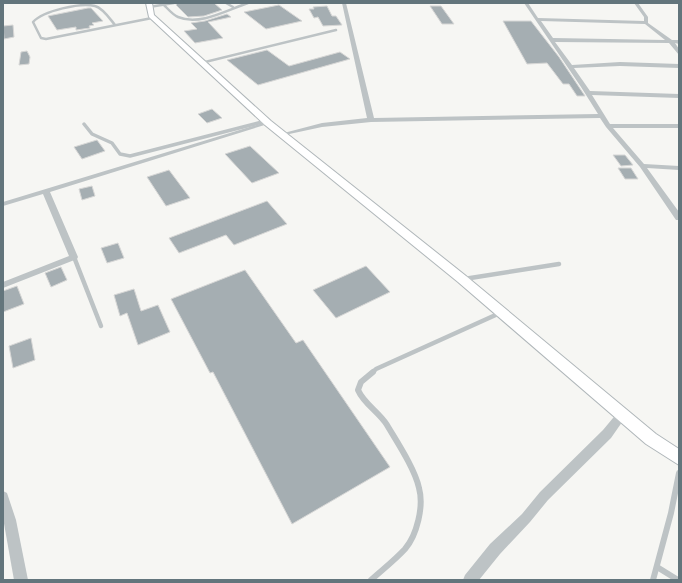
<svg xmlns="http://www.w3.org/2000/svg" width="682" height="583" viewBox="0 0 682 583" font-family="'DejaVu Sans',sans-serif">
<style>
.building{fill:#a5aeb2;stroke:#d7d7d6}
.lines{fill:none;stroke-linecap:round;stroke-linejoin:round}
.secondary-casing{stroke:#b0b7ba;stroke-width:2}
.lane-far3{stroke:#bdc3c5;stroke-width:2.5}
.lane-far2{stroke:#bdc3c5;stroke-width:3.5}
.lane-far1{stroke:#bdc3c5;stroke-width:4.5}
.lane{stroke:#bdc3c5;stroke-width:6}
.street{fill:#bdc3c5;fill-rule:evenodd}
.secondary{fill:#fff;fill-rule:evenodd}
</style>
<rect width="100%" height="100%" fill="#f6f6f3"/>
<g class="building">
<polygon points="177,3 214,3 222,10 204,16 188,17 176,5"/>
<polygon points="279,5 302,21 266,29 244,12"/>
<polygon points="327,6 332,16 336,16 342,25 323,26 318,17 314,18 309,9 314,9 313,7"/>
<polygon points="430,6 441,6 454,24 442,24"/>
<polygon points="88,8 91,8 103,21 92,23 94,25 89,26 90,28 76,30 76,27 57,30 48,16"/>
<polygon points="227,14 231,17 208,22 223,38 195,43 184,31 197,29 191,23 205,21"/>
<polygon points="503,21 531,21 559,57 585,96 577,96 569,84 563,84 547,63 527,64"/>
<polygon points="13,25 14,37 4,39 3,26"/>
<polygon points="267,50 289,66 340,52 350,59 258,85 227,60"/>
<polygon points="27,51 30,57 29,64 19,65 21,52"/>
<polygon points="212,109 222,118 207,123 198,114"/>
<polygon points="97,140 105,151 82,159 74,147"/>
<polygon points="250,146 279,173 252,183 225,154"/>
<polygon points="613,155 625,155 633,165 621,166"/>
<polygon points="618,168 631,168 638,179 625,179"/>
<polygon points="169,170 190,198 166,206 147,177"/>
<polygon points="92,186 95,196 82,200 79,189"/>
<polygon points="267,201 287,224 234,245 226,235 179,253 169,238"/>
<polygon points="118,243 124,258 107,263 101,248"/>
<polygon points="366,266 390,292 336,318 313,290"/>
<polygon points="61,267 67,280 51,287 45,273"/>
<polygon points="245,270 296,343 303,340 390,467 292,524 213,372 210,373 171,299"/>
<polygon points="17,286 24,304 3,312 3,291"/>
<polygon points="134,289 141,311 158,305 170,332 138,345 127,313 120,316 114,295"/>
<polygon points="31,338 35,360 13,368 9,346"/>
</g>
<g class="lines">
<defs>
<polygon id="secondary" points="146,3 152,3 154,15 271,121 466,276 656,434 679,449 679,465 646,444 458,282 265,125 149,17"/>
</defs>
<use href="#secondary" class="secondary-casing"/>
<g class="lane-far3">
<polyline points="226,3 233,7"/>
<path d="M164 5C168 9 173 15 178 17 200 26 227 10 248 3"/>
<polyline points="149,7 174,3"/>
<path d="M115 25C110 19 103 8 95 6 81 2 43 11 33 22L41 38 46 39 152 18"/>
<polyline points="201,63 336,30"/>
</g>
<polyline class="lane-far2" points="84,124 92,134 112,143 120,154 130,156 266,121"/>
<g class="lane-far1">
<polyline points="74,257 101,326"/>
<polyline points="464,279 559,264"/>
<polyline points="372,373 376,369 500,313"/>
</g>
<g class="lane">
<polyline points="657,567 678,580"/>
<path d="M371 580C382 570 395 560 405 549 417 535 424 506 419 488 415 469 397 442 387 425 379 412 364 404 358 390L361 382 373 372"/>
<polyline points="653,580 671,513 679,473"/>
</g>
<g class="street">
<path d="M342 3H346L374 118 598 114 581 87 524 3H528L538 18 644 21V17L634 3H638L648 17V23L672 40H679V44L675 43 679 49V55L669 43 555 42 572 65 620 62 679 64V68L620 66 574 68 590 91 679 94V98L592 95 610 124H679V128H613L644 164 679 166V170L647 168 679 212V220H676L640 167 606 127 600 118 371 122 322 127 280 136V134L322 123 367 118ZM541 21 645 24 665 40 553 38Z"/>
<polygon points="266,122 271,123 50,192 78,257 77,259 3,288 3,282 69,256 43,194 3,206 3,202"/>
<polygon points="622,410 626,412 627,415 611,438 548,500 530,522 500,554 479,580 463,580 465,575 490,544 522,514 540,492 603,430 618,412"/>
<polygon points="3,491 7,493 16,520 28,580 14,580 3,518"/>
</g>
<use href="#secondary" class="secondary"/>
</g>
<rect width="682" height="583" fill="none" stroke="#63757c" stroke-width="8"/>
</svg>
